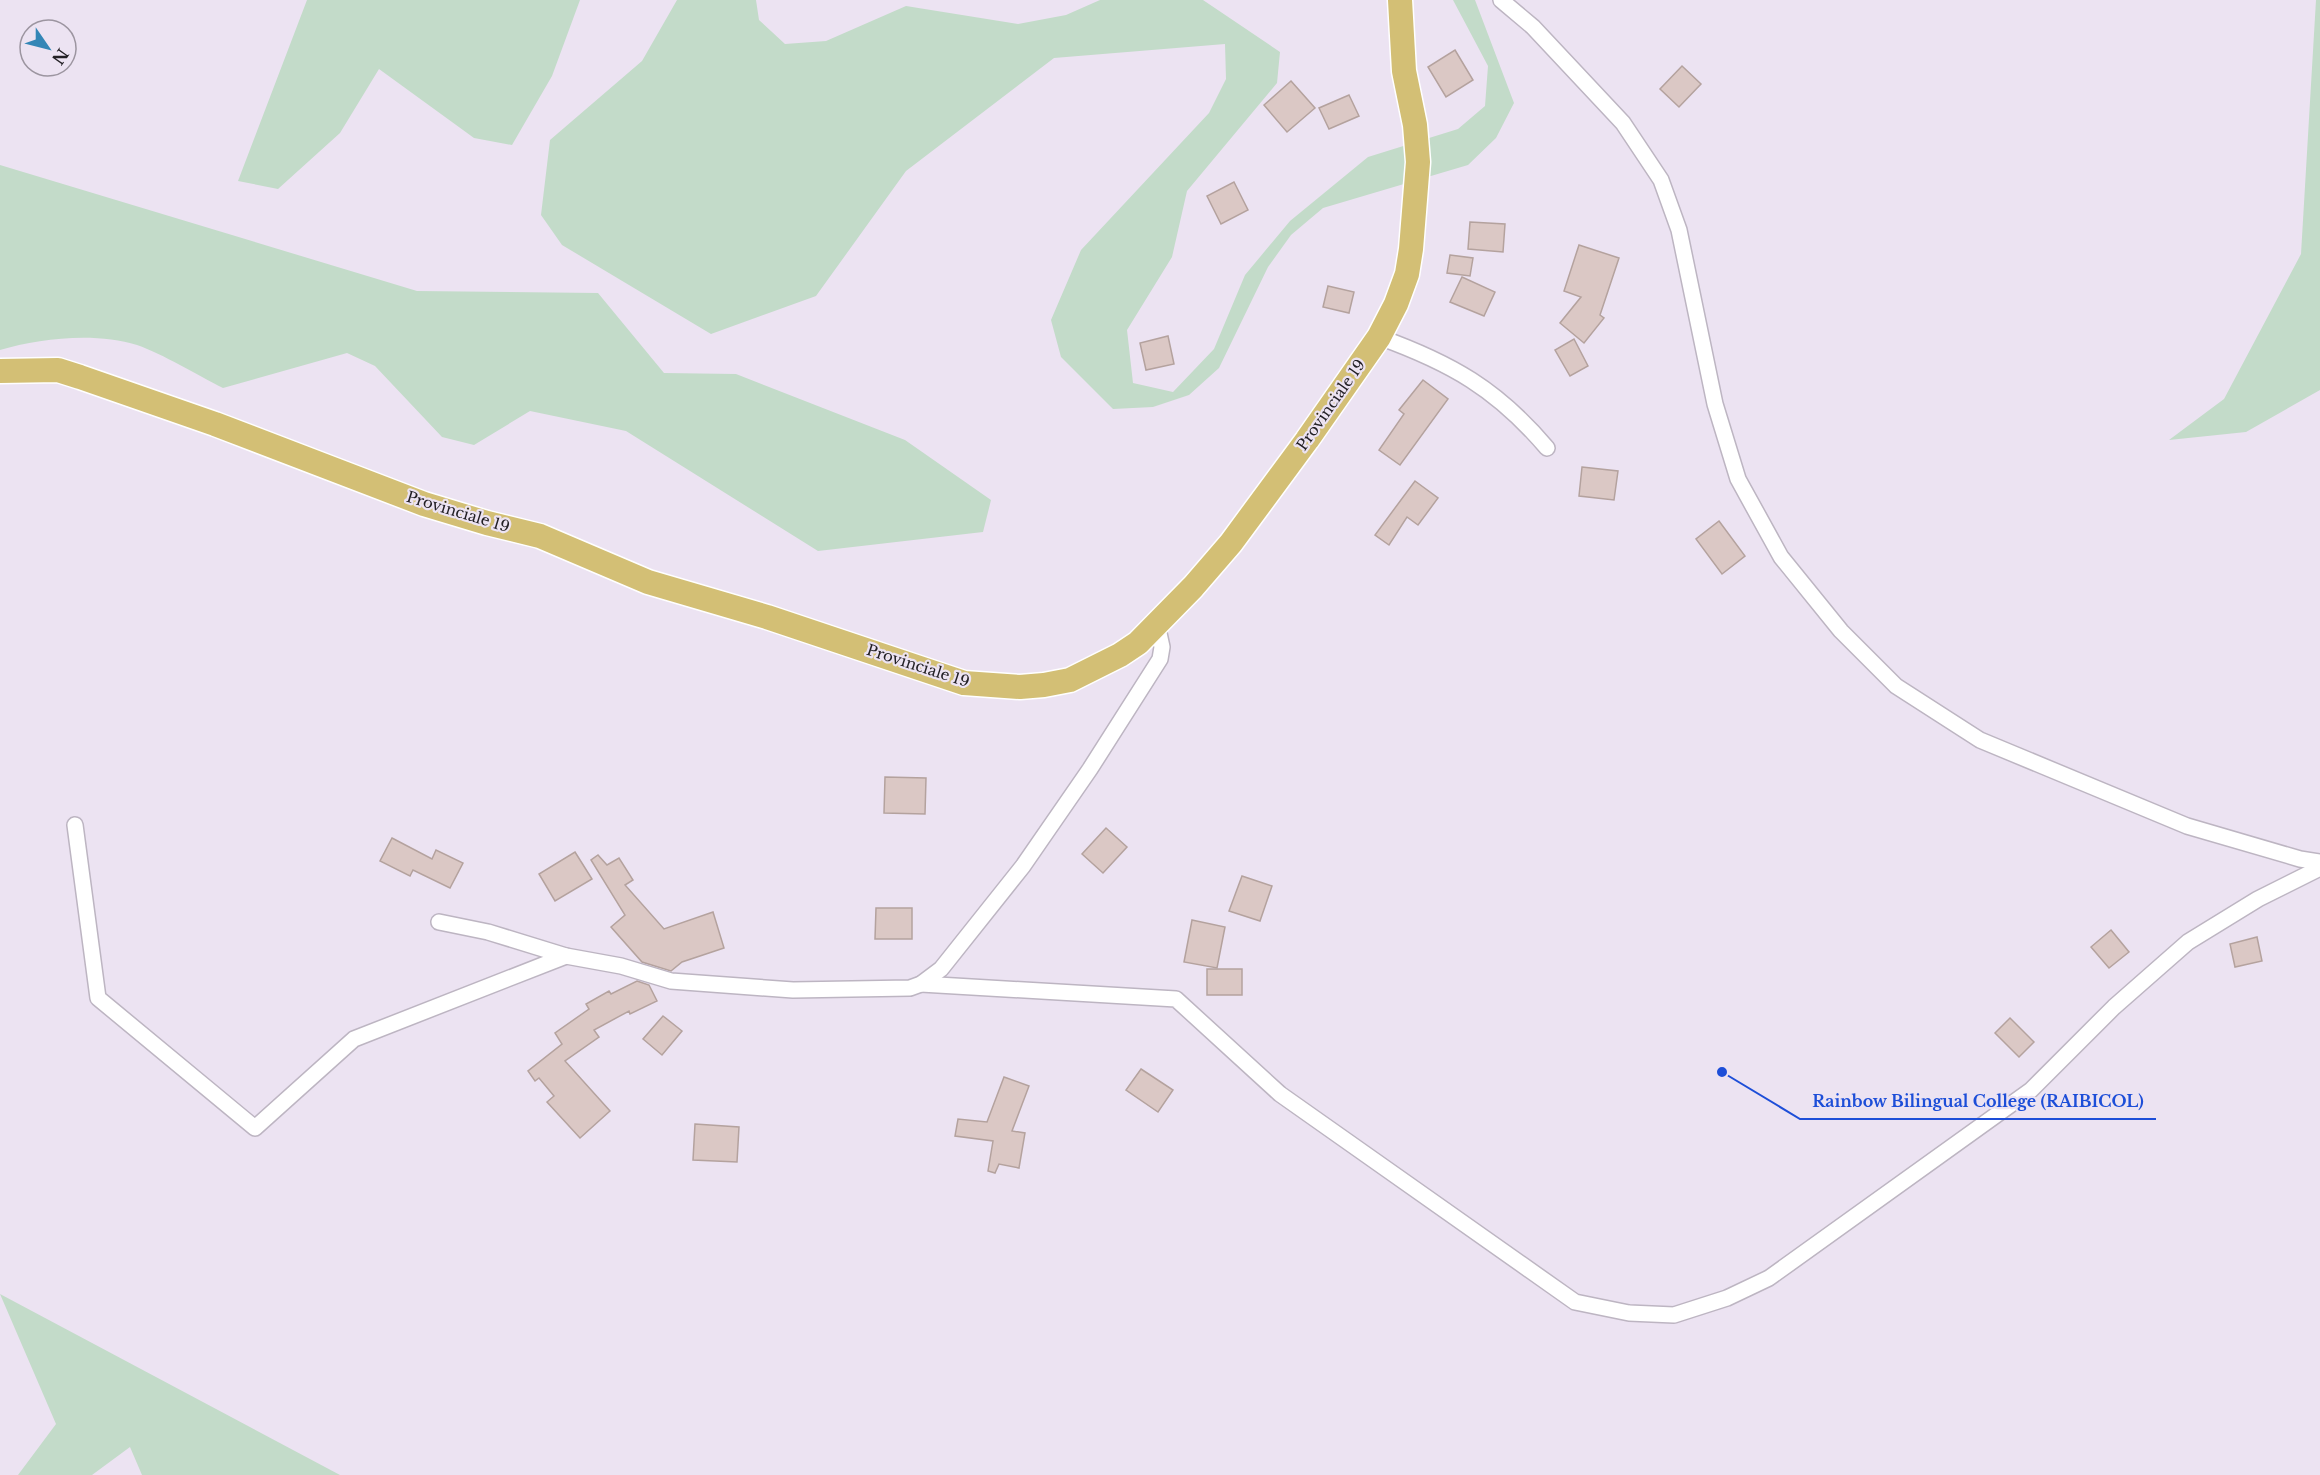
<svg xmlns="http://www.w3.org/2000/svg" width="2320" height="1475" viewBox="0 0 2320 1475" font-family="'Libre Baskerville',serif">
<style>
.green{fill:#c3dbc9}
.building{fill:#dbc8c5;stroke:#b4a29e;stroke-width:1.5}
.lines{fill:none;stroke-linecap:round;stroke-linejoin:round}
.street-casing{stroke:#bdb5c2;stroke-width:18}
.primary-casing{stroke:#fff;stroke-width:27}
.street{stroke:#fff;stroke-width:15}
.primary{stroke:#d3bf75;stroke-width:24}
.labels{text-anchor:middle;stroke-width:4.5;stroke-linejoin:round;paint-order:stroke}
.street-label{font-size:15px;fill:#232025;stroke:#ece3f2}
.leader{fill:none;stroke:#1d4ed8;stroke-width:2}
.callout-dot{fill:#1d4ed8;stroke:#ece3f2;stroke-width:2}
.callout-label{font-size:16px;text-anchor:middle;font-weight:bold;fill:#1d4ed8;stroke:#ece3f2;stroke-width:4.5;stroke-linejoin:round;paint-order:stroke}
</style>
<rect width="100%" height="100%" fill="#ece3f2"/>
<g class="green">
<polygon points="307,0 580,0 552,76 512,145 474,138 379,69 340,133 278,189 238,181"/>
<polygon points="677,0 756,0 759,20 785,44 826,41 906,6 1018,24 1066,15 1100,0 1203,0 1280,52 1277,83 1187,191 1172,257 1127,330 1133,383 1173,392 1214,349 1245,275 1290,221 1368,157 1458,129 1485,106 1488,66 1453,0 1475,0 1514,103 1496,138 1468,165 1323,208 1291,235 1268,267 1219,368 1189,395 1153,407 1113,409 1061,357 1051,320 1081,250 1209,113 1226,79 1225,44 1054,58 906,171 816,296 711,334 562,245 541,215 550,140 642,61"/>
<polygon points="2316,0 2320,0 2320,390 2246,432 2169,440 2224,399 2301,254"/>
<path d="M0 165 417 291 598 293 664 373 736 374 905 440 991 500 983 532 818 551 626 431 530 411 474 445 442 437 375 366 347 353 223 388C197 375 163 354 137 345 96 332 40 338 0 350Z"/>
<polygon points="0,1294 340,1475 142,1475 130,1447 92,1475 18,1475 56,1424"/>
</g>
<g class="building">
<polygon points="1455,50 1473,80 1446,97 1428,67"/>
<polygon points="1682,66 1701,84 1679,107 1660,89"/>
<polygon points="1291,81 1315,108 1287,132 1264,105"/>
<polygon points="1349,95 1359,116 1329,129 1319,108"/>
<polygon points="1234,182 1248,210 1221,224 1207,196"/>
<polygon points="1470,222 1505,224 1503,252 1468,249"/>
<polygon points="1579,245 1619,258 1600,315 1604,318 1584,343 1560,323 1581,297 1564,291"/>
<polygon points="1450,255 1473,258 1470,276 1447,273"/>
<polygon points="1462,277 1495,292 1484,316 1450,302"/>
<polygon points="1328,286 1354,292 1349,313 1323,307"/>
<polygon points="1168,336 1174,364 1146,370 1140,343"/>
<polygon points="1574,339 1588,366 1570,376 1555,350"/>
<polygon points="1423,380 1448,399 1400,465 1379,450 1404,414 1399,410"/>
<polygon points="1582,467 1618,471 1614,500 1579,496"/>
<polygon points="1415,481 1438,498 1418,525 1407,517 1389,545 1375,535"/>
<polygon points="1719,521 1745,556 1722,574 1696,539"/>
<polygon points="885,777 926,778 925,814 884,813"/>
<polygon points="1106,828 1127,847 1103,873 1082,854"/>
<polygon points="392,838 432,859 436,850 463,863 450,888 413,870 410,876 380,861"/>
<polygon points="575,852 592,879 555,901 539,874"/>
<polygon points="598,855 607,865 619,858 633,880 625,885 664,929 713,912 724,948 682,962 671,971 642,962 611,927 625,915 591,860"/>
<polygon points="1242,876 1272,886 1260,921 1229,911"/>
<polygon points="876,908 912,908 912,939 875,939"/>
<polygon points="1192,920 1225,927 1217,968 1184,962"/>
<polygon points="2111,930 2129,952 2109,968 2091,947"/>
<polygon points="2257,937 2262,961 2235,967 2230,944"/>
<rect x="1207" y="969" width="35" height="26"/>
<polygon points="637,981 649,985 657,1001 630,1014 629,1011 594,1030 599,1037 565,1061 610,1111 580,1138 547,1102 554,1096 539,1078 535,1081 528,1071 562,1044 555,1033 589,1009 586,1004 609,991 611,994"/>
<polygon points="663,1016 682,1031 662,1055 643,1039"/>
<polygon points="2010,1018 2034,1042 2019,1057 1995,1033"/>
<polygon points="1141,1069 1173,1090 1158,1112 1126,1090"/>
<polygon points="1004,1077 1029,1086 1012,1131 1025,1133 1019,1168 999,1164 995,1173 988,1171 993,1141 955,1136 958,1119 987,1122"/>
<polygon points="695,1124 739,1127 737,1162 693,1160"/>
</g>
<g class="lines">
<defs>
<g id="street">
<polyline points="1501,0 1533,27 1623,123 1661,180 1679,230 1715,404 1738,479 1781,557 1841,631 1896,686 1980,740 2187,826 2300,859 2320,862"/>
<path d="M1379 337C1451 363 1497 389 1547 448"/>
<polyline points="75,825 98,998 255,1128 354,1039 566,956"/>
<polyline points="439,922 488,932 566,956 621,966 671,981 793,990 910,988 921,984 941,969 1023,866 1090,769 1160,659 1162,647 1157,624"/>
<polyline points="921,984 1176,999 1280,1094 1575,1302 1629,1313 1674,1315 1727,1298 1769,1278 2031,1090 2114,1007 2188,942 2258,899 2320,868"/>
</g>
<polyline id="primary" points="0,371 58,370 80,377 215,424 424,504 487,523 540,536 648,582 767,617 964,683 1020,687 1044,685 1070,680 1120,655 1138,643 1193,587 1231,543 1307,440 1379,337 1396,304 1407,274 1411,249 1418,162 1415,125 1404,71 1400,0"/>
</defs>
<use href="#street" class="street-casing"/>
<use href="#primary" class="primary-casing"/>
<use href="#street" class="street"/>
<use href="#primary" class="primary"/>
</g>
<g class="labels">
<g class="street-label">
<text transform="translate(1331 405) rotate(-55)" y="5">Provinciale 19</text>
<text transform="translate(458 512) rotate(17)" y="5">Provinciale 19</text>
<text transform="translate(918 666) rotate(18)" y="5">Provinciale 19</text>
</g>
</g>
<path class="leader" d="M1722 1072L1800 1119H2156"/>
<circle class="callout-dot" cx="1722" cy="1072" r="6"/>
<g class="callout-label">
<text x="1978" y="1107">Rainbow Bilingual College (RAIBICOL)</text>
</g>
<g transform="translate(48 48) rotate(125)"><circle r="28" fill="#ece3f2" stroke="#9c95a0" stroke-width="1.5"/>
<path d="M0-4.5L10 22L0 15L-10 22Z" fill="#3386b6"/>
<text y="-9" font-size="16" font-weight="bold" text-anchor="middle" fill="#232025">N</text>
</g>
</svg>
